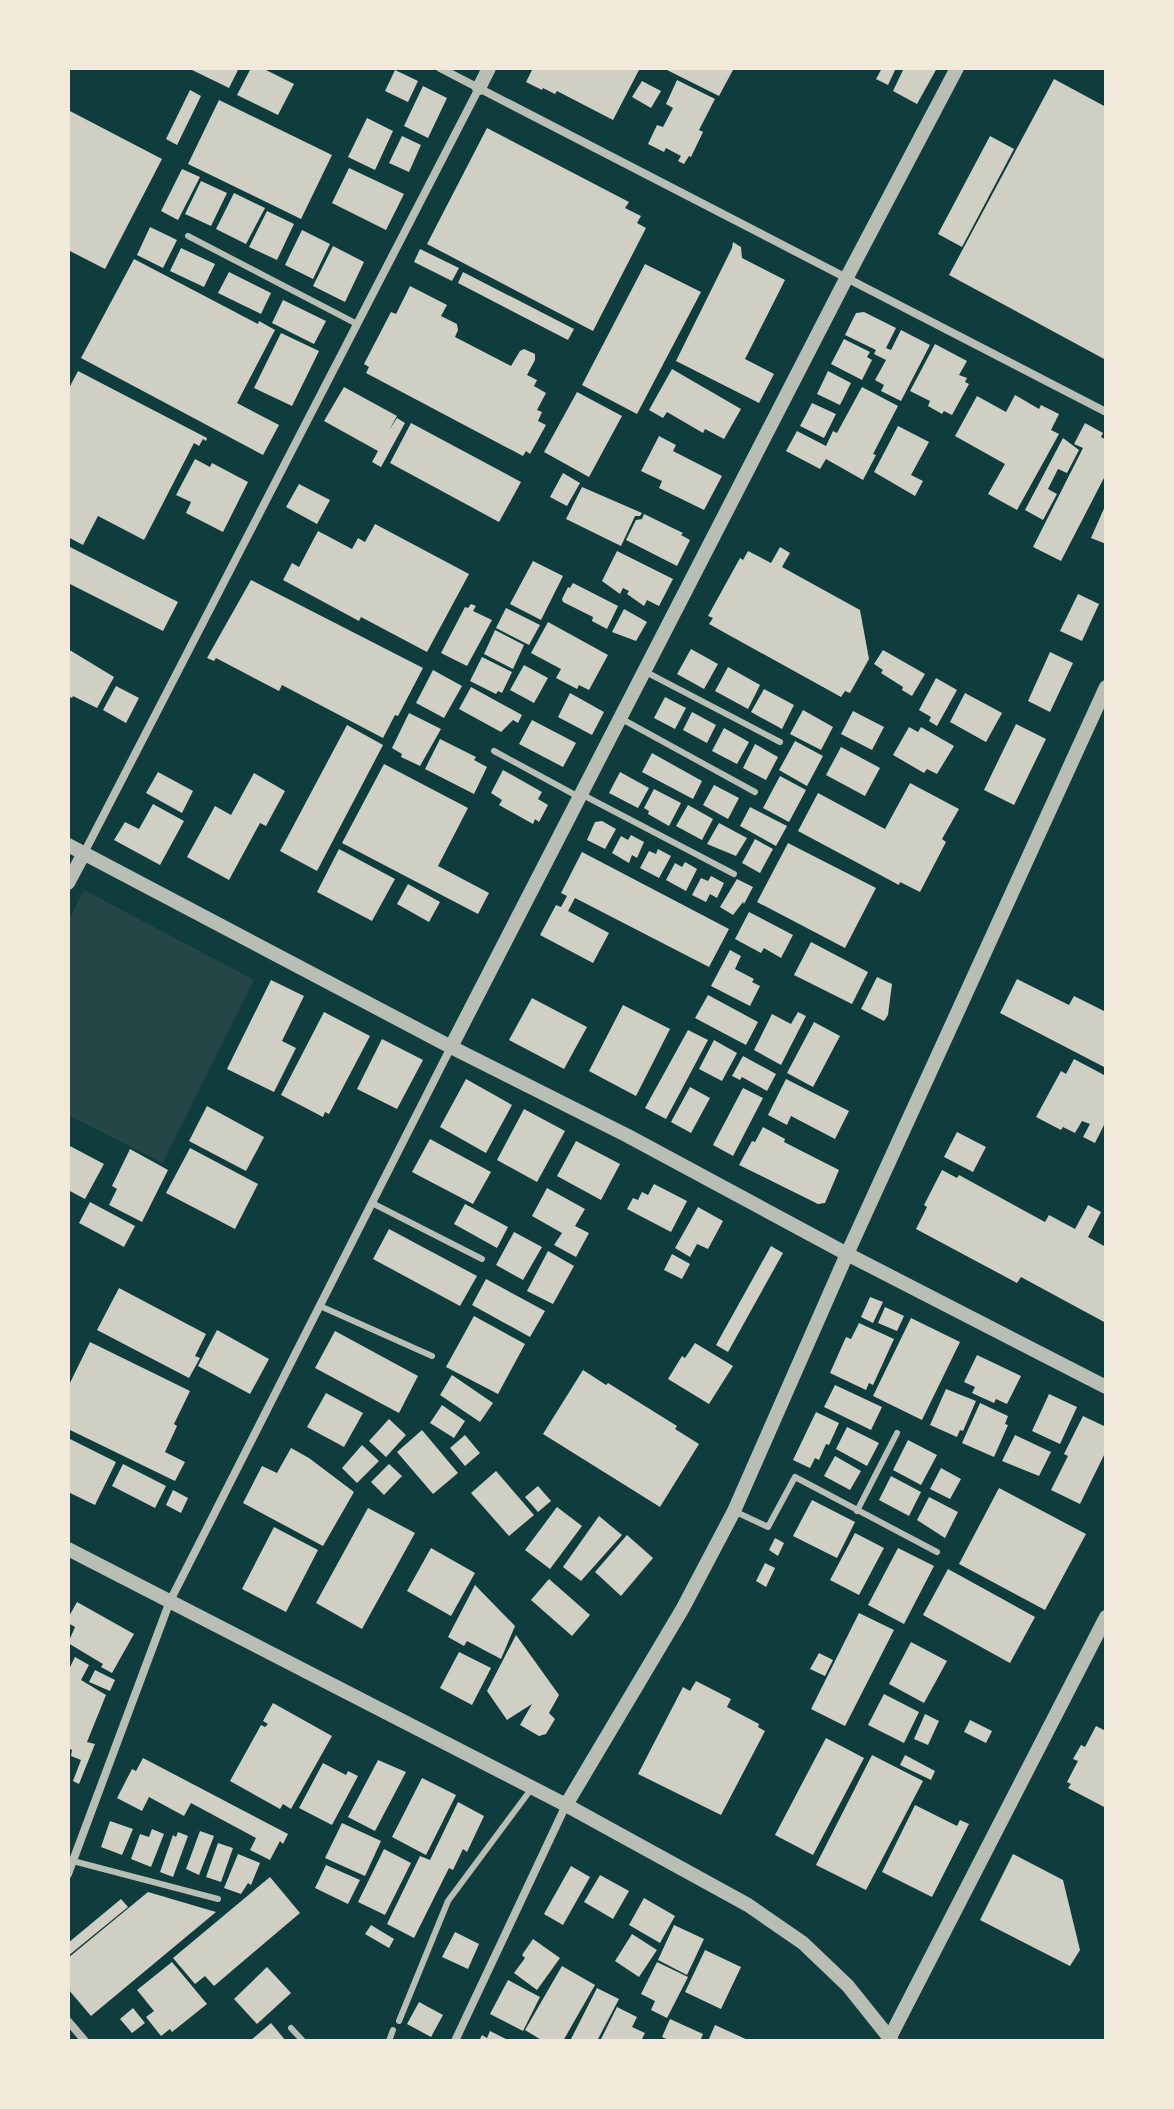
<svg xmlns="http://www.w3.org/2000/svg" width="1174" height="2109" viewBox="0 0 1174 2109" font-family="'Noto Sans',sans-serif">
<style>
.green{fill:#244646}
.building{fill:#cfcfc3}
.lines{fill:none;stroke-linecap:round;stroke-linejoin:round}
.service{stroke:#b8beb3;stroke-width:6}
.minor{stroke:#b8beb3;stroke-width:8}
.tertiary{stroke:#b8beb3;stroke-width:14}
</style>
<rect width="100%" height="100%" fill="#0f3d3e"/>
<polygon class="green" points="84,890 254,980 163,1163 68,1115 68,921"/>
<g class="building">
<polygon points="188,68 239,68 229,88"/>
<polygon points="251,68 262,68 294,84 278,115 237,95"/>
<polygon points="533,68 640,68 613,120 557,91 555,94 543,88 542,90 526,82"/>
<polygon points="663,68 734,68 719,96"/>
<polygon points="882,68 896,68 888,85 876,79"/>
<polygon points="904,68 937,68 917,104 893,91"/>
<polygon points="395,70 418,81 408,102 385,91"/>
<polygon points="1054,79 1106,107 1106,360 949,275"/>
<polygon points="677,80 715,99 699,130 703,132 691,157 689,156 684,164 678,161 681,156 666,148 664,152 648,144 657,125 663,127 673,108 666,104"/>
<polygon points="642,81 661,91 651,108 632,97"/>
<polygon points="423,86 447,98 428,138 404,126"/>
<polygon points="190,90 201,96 177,145 166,139"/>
<polygon points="219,100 332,155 301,219 188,164"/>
<polygon points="68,110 162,159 105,269 68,250"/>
<polygon points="367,118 393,131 375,170 348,157"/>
<polygon points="487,128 629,202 625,208 641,216 637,223 646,228 593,331 427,244"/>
<polygon points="402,136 421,145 409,172 389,163"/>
<polygon points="990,136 1014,149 962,247 938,234"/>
<polygon points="349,168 404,194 386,230 332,203"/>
<polygon points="182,169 200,177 178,220 161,211"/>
<polygon points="201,181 227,193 211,226 185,214"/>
<polygon points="234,193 265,208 246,244 216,229"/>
<polygon points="267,211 294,224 277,260 249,247"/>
<polygon points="150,227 177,240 163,268 137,255"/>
<polygon points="302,230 330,244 313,279 285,265"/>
<polygon points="733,242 741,247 742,258 785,280 745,359 774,374 759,403 676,361 732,248"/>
<polygon points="333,246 364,262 345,302 313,286"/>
<polygon points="181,248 215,264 204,287 170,271"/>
<polygon points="420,249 459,268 452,281 414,262"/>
<polygon points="134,259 258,324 259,321 275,330 237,403 279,425 263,455 81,358"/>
<polygon points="645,264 701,292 637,414 582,385"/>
<polygon points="229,272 271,293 261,314 218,293"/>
<polygon points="463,272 574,329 568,340 458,283"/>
<polygon points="410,286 447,305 441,316 457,324 458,330 455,337 511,366 520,351 524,349 535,354 535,360 527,375 537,380 534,386 546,393 537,410 542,412 538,421 546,425 530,454 526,451 523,456 366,373 369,367 364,364 391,312 396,314"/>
<polygon points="283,300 326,321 314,344 272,323"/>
<polygon points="864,312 896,328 886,348 891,350 901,330 930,345 901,401 881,391 884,385 875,380 886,360 874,354 876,350 845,335 856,313"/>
<polygon points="281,333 319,351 292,406 254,388"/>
<polygon points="844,339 870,352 867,357 872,360 862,380 831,364"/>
<polygon points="935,344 967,361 959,375 967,378 965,382 969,384 952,415 944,411 942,414 928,406 930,401 910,391"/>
<polygon points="672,369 741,409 724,439 705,429 703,433 667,412 663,418 649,410"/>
<polygon points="78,371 207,438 206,441 203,439 199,446 194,443 144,540 98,516 83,545 68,537 68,390"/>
<polygon points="828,371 851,383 840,405 817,394"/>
<polygon points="344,387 397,416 389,430 397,418 405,423 381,467 372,462 378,451 324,421"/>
<polygon points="862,387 898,406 873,454 876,455 863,480 826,459 820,469 786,451 797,431 826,446 833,431 837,433"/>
<polygon points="577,392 622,416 589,477 544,452"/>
<polygon points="1015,395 1039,409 1041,405 1059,414 1051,430 1059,434 1017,510 988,494 1005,464 955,436 977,396 1006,412"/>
<polygon points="812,403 836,414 824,438 800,426"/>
<polygon points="411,423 521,482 499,522 390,463"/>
<polygon points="1085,423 1103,433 1101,437 1106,440 1106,474 1061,561 1033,547 1083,448 1074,444"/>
<polygon points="898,426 929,442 911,475 923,481 915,496 874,472"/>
<polygon points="659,436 676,445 673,451 722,476 704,510 659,488 662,481 641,471"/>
<polygon points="1063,438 1079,450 1067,473 1058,469 1048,489 1057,494 1043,520 1025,510"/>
<polygon points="195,459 210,467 212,463 248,482 223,532 186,513 191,502 176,495"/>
<polygon points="563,473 580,483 567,506 550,497"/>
<polygon points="299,484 330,500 317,524 286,507"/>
<polygon points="582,487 642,513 640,516 635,516 621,546 566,519"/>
<polygon points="1106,504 1106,544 1091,538"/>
<polygon points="644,514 683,533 681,535 690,540 677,566 626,540 636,520 642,519"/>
<polygon points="375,524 469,574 427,652 361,617 359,621 283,580 292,563 299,567 318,531 352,549 358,538 365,542"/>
<polygon points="68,546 178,602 163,631 68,583"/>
<polygon points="780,547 790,553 782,567 860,610 869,659 850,693 845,691 841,697 709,624 713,618 708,616 740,558 743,560 748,551 771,563"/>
<polygon points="617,551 673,579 659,606 647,600 644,606 627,594 629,591 623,588 620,594 602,581"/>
<polygon points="533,561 563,576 541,620 510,604"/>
<polygon points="251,580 423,668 398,716 395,715 383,738 282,685 279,691 216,658 214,661 207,658"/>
<polygon points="573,583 618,606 607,629 592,621 593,617 563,602 562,599 568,587 570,588"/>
<polygon points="1078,594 1099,604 1082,641 1060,631"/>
<polygon points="471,604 476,606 473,611 492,620 467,666 441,653 465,607 468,608"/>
<polygon points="506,608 540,625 529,645 496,628"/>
<polygon points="624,609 647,622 636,641 612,632"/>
<polygon points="548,622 608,655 589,690 579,685 577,689 556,678 561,669 531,653"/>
<polygon points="495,630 524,645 513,669 484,654"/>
<polygon points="68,649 114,677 97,708 73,696 72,698 68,696"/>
<polygon points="691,649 718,664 704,689 677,674"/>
<polygon points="883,650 925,674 912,696 902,690 903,687 881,673 883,670 874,664"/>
<polygon points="1050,652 1073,663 1050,712 1028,701"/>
<polygon points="482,657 512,672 502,693 498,691 496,694 470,681"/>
<polygon points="524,665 548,678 534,703 510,690"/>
<polygon points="728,667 760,685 748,709 715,691"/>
<polygon points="433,670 462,686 444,718 416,703"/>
<polygon points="936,678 957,690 937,726 929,721 931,717 919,710"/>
<polygon points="116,686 139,698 126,723 103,710"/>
<polygon points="471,687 522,715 518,723 513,720 501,732 459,709"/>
<polygon points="764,689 794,705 782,729 751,712"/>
<polygon points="570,693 604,712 592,735 558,717"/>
<polygon points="965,693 1002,713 986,742 950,722"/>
<polygon points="665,697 686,708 675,729 654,718"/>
<polygon points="803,710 833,727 821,750 790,734"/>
<polygon points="853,711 884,727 872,750 841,734"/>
<polygon points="692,712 716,725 707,743 683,730"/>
<polygon points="409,713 441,729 420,766 401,757 402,754 392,748"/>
<polygon points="532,720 576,743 563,767 519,744"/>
<polygon points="1016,724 1046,739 1014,805 984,790"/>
<polygon points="347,725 383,745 317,871 280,851"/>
<polygon points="909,727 918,732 921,727 954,746 937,774 927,769 924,773 893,755"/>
<polygon points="724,728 749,742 737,764 712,751"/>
<polygon points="440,739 476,757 474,760 487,767 474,794 425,769"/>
<polygon points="795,741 823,756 807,786 779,770"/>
<polygon points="755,744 778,757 766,780 743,768"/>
<polygon points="841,747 880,768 865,796 826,775"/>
<polygon points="652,753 702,781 693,799 642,772"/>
<polygon points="384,764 468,808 438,866 489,893 478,914 342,843"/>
<polygon points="503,770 542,792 538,799 548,805 539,822 535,819 533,824 499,805 502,800 491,793"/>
<polygon points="158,772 193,791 182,813 146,793"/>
<polygon points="620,772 649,788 638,808 609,793"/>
<polygon points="254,773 285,791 266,826 260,823 229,880 187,857 215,806 231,815"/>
<polygon points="780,776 806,790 789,822 763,808"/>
<polygon points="910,783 959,809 942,839 946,842 920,892 900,882 899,885 798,831 818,793 885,829"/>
<polygon points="714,785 739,798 728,819 703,805"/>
<polygon points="654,789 681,803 669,826 648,814 649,811 644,808"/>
<polygon points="153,804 184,821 160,865 114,840 125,822 139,829"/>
<polygon points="688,805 713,819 702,840 676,826"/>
<polygon points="750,807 787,826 776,846 740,826"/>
<polygon points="602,821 616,829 605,849 587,840 595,822"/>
<polygon points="719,823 747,838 736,856 707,844"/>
<polygon points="631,835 644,842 637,858 632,855 629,863 612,853 621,836 628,840"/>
<polygon points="755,839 773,849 760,873 742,863"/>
<polygon points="788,843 876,888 845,948 757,902"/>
<polygon points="339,849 395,879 372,921 317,892"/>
<polygon points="658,849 671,856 659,878 640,868 649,851 656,854"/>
<polygon points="582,852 729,929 709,967 575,898 568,911 609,933 593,963 540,935 556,905 561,907 567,896 561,893"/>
<polygon points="685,862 697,869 686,891 666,880 675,863 682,867"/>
<polygon points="711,876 724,883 717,898 710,894 706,902 692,895 701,878 708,881"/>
<polygon points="737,879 753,887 744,904 743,902 733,915 720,907"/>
<polygon points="408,884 440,902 429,922 397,904"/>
<polygon points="749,912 793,935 781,958 764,948 761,953 735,939"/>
<polygon points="811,942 868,972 852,1004 794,975"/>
<polygon points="730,950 741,956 735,969 754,979 752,982 760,986 750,1006 711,986"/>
<polygon points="877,977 892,984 888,1015 884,1021 861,1009"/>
<polygon points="1017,979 1069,1005 1074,996 1106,1012 1106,1068 1000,1013"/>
<polygon points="271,980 304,996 282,1041 296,1048 274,1092 227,1069"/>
<polygon points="708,995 758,1022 746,1045 695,1018"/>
<polygon points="532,998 587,1027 564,1069 509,1040"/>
<polygon points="623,1005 670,1029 636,1096 589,1071"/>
<polygon points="324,1012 370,1036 329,1114 325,1112 323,1117 281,1095"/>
<polygon points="798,1012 806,1016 781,1065 754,1050 772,1014 791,1024"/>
<polygon points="814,1022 840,1036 813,1087 787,1073"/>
<polygon points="688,1030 708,1040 666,1119 645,1108"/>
<polygon points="382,1039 423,1060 397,1109 357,1089"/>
<polygon points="714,1040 737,1053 722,1081 699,1069"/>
<polygon points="743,1056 776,1074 767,1091 742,1077 740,1080 732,1076"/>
<polygon points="1074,1059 1106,1076 1106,1121 1095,1143 1083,1137 1090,1124 1082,1121 1075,1133 1063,1127 1061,1130 1036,1117 1061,1071 1066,1074"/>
<polygon points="466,1079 512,1105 486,1153 440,1127"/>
<polygon points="786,1079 849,1111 835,1139 791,1116 787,1125 768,1115"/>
<polygon points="690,1087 710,1098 691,1133 671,1122"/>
<polygon points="743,1088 763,1098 733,1156 713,1145"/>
<polygon points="207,1106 264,1137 246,1171 189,1141"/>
<polygon points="524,1109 565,1131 537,1182 497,1160"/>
<polygon points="763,1127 785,1139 784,1142 839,1170 825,1203 818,1204 739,1165 752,1141 755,1142"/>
<polygon points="957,1132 986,1147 973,1172 944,1157"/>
<polygon points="430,1139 491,1172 473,1204 412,1172"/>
<polygon points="576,1141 620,1164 601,1200 557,1176"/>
<polygon points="68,1145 104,1164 85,1199 68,1190"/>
<polygon points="190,1148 258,1184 235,1229 166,1193"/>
<polygon points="130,1149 168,1170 142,1222 109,1205 117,1189 112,1186"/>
<polygon points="942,1170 957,1178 959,1175 1045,1222 1049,1215 1075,1229 1088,1205 1101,1212 1088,1237 1106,1247 1106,1323 1021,1277 1017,1283 916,1229 927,1207 924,1205"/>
<polygon points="654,1184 687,1201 671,1232 627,1209 633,1198 638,1200 642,1192 648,1195"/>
<polygon points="547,1188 585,1209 575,1226 589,1233 576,1257 554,1245 562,1233 532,1216"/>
<polygon points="90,1202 135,1226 124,1247 79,1223"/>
<polygon points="465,1204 508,1227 497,1248 454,1224"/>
<polygon points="698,1207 723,1221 708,1249 697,1244 690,1257 675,1248"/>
<polygon points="389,1229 477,1276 460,1306 373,1259"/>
<polygon points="514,1232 542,1247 523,1280 496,1265"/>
<polygon points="771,1246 783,1253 728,1352 716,1345"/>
<polygon points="548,1251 574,1266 553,1304 527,1291"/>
<polygon points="672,1254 690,1264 682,1279 664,1270"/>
<polygon points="486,1279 545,1311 530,1337 472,1305"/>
<polygon points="119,1288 206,1334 195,1356 200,1358 189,1378 97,1330"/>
<polygon points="870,1297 883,1302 873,1323 861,1317"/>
<polygon points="885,1307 904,1316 897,1331 878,1323"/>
<polygon points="474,1316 525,1344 498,1394 446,1367"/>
<polygon points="911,1318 960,1342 922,1420 873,1396"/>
<polygon points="859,1323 894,1339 873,1385 869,1383 866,1390 830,1373 846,1337 851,1339"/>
<polygon points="217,1330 269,1359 250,1394 198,1366"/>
<polygon points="335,1331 418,1376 399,1413 315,1368"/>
<polygon points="90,1342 190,1391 174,1424 177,1426 165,1452 185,1462 175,1481 68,1429 68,1387"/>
<polygon points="695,1343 733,1366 709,1404 668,1379 682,1356 685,1358"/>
<polygon points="977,1355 1021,1376 1007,1404 996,1399 994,1403 972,1393 975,1387 964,1382"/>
<polygon points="583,1370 606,1385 608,1383 677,1426 675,1429 699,1444 660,1507 543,1434"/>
<polygon points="452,1375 493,1403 480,1422 440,1395"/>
<polygon points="835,1385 882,1407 871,1430 824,1407"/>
<polygon points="946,1389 976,1401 963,1431 960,1430 957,1437 930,1425"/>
<polygon points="326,1393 363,1413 344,1447 307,1427"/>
<polygon points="1049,1394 1077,1407 1060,1444 1032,1431"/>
<polygon points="980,1403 1008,1416 1005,1424 1008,1425 994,1457 962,1443"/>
<polygon points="442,1405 465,1421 454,1438 430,1423"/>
<polygon points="816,1412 839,1423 829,1445 826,1444 819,1460 815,1458 810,1468 793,1460"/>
<polygon points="1083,1416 1106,1427 1106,1451 1080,1504 1051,1490 1068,1456 1064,1454"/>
<polygon points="389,1419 406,1435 386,1457 369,1441"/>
<polygon points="847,1427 879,1443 867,1466 836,1449"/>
<polygon points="422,1430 458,1473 433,1494 397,1452"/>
<polygon points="465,1435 480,1453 465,1466 450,1448"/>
<polygon points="1015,1435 1051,1452 1039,1476 1002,1461"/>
<polygon points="68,1438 116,1462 95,1505 68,1492"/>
<polygon points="908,1440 937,1455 921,1485 893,1470"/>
<polygon points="362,1445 379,1461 357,1483 342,1468"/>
<polygon points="291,1448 309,1458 354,1492 323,1546 243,1503 262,1466 277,1473"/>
<polygon points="835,1456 861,1471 850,1490 824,1476"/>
<polygon points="123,1464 166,1486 155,1508 112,1486"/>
<polygon points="389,1464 402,1476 384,1495 371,1482"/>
<polygon points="941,1468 961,1479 950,1499 930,1489"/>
<polygon points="496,1471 534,1515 509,1536 471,1493"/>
<polygon points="891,1476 921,1492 909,1516 879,1500"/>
<polygon points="538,1486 551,1501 538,1512 525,1497"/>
<polygon points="999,1488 1086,1534 1045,1610 959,1564"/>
<polygon points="173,1490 188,1498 181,1513 166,1505"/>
<polygon points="929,1497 958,1512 945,1538 917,1520"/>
<polygon points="812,1500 855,1522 837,1558 793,1536"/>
<polygon points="557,1507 582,1526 550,1569 525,1550"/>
<polygon points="368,1508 415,1533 362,1629 316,1603"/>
<polygon points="599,1516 622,1535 581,1581 563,1567"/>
<polygon points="274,1527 318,1550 286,1612 242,1589"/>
<polygon points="855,1533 884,1548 859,1595 830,1580"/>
<polygon points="627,1535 653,1558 621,1596 595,1572"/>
<polygon points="775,1538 784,1543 778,1556 769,1550"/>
<polygon points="431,1548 475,1573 451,1616 407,1591"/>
<polygon points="898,1548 934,1566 904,1624 868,1605"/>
<polygon points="765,1563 775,1568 766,1587 756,1581"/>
<polygon points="948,1569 1035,1617 1010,1663 923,1615"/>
<polygon points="549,1579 590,1615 572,1636 531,1600"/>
<polygon points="475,1585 515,1626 501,1659 467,1641 464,1646 448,1637"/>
<polygon points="77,1602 134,1634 112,1673 101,1667 103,1664 68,1643 75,1627 68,1623 68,1618"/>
<polygon points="859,1613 894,1630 845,1726 811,1709"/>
<polygon points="516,1635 559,1695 549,1713 555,1719 546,1734 539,1736 520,1725 532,1704 507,1720 487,1691"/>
<polygon points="911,1642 947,1661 924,1703 889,1684"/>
<polygon points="459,1652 491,1668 472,1705 440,1688"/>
<polygon points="819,1653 833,1660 825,1676 810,1669"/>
<polygon points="75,1657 89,1665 81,1680 106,1695 87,1742 95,1744 79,1784 73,1781 81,1760 71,1756 72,1750 68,1748 68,1671"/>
<polygon points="95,1670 115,1680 110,1691 89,1682"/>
<polygon points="696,1681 731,1699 727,1707 759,1724 758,1727 765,1731 721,1815 638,1774 683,1687 690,1691"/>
<polygon points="884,1694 919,1712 904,1743 868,1725"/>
<polygon points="273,1703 332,1736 291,1809 283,1804 280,1809 230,1781 261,1725 265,1727 268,1724 263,1721"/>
<polygon points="925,1714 939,1721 928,1745 914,1739"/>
<polygon points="970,1720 992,1731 986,1743 964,1732"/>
<polygon points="1096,1726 1106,1731 1106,1808 1068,1788 1071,1784 1067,1782 1078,1761 1073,1759 1081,1745 1085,1747"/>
<polygon points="826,1738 864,1758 813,1855 775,1835"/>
<polygon points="872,1755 923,1781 866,1890 816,1865"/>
<polygon points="905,1755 935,1771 931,1780 900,1765"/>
<polygon points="143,1758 288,1834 283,1844 280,1841 270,1860 250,1850 256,1838 191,1803 184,1816 149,1797 142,1811 117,1798 132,1769 136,1771"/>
<polygon points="378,1760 406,1772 375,1831 348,1817"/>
<polygon points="323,1763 346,1775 348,1771 358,1776 332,1825 299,1808"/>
<polygon points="422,1778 456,1795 426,1855 392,1837"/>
<polygon points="458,1802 484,1816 467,1852 463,1849 453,1870 449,1868 414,1938 387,1924 420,1856 430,1860"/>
<polygon points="915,1805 957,1826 960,1820 969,1824 932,1897 882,1872"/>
<polygon points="110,1821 133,1829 122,1855 101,1847"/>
<polygon points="342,1823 381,1841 365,1876 325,1858"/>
<polygon points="152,1829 164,1834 151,1867 131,1859 140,1834 149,1837"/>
<polygon points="200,1831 214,1836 199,1875 186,1869"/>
<polygon points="178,1832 188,1836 173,1877 160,1872 173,1835 176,1837"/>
<polygon points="218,1843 233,1848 221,1882 206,1877"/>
<polygon points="384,1849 411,1863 385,1915 358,1902"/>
<polygon points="238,1854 260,1863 251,1885 248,1883 241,1894 224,1888"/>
<polygon points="1013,1854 1063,1880 1080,1950 1070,1966 980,1920"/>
<polygon points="326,1865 360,1880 348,1904 315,1888"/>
<polygon points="571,1866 590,1877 563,1925 544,1914"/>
<polygon points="600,1875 629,1891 613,1919 584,1902"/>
<polygon points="270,1877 300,1913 214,1986 205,1976 195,1984 173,1958"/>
<polygon points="148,1892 216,1912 91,2016 68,1989 68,1958"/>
<polygon points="644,1898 675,1916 660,1943 629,1925"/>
<polygon points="121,1899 128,1907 68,1956 68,1943"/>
<polygon points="371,1925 394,1939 389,1948 365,1934"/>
<polygon points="674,1925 704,1939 687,1975 658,1960"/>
<polygon points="455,1932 479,1944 468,1969 442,1957"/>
<polygon points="632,1934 657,1950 639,1977 615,1961"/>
<polygon points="533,1939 560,1958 537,1990 514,1973 525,1958 522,1955"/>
<polygon points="705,1950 741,1967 721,2009 685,1992"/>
<polygon points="172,1962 207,2004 172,2032 170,2029 161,2036 146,2017 154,2011 137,1990"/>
<polygon points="657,1962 688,1977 667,2018 651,2010 655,2001 641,1994"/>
<polygon points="562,1966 595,1985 563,2041 543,2041 525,2030"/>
<polygon points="267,1967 291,1993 257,2024 234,1999"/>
<polygon points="508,1980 540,1997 523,2031 490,2014"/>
<polygon points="597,1988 619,1999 597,2041 570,2041"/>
<polygon points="419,2002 443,2015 431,2037 407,2024"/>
<polygon points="617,2007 637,2017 632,2027 645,2033 641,2041 600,2041"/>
<polygon points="133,2008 145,2023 132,2033 120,2019"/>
<polygon points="670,2019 703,2034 700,2041 671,2041 662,2037"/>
<polygon points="271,2023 286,2041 250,2041"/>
<polygon points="715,2025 750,2041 708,2041"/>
<polygon points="490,2031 510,2041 479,2041 482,2035 487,2038"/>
</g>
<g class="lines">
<g class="service">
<polyline points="188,236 357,324"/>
<polyline points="644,671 780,742"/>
<polyline points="620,718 755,792"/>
<polyline points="494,751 579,797"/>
<polyline points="581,794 734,874"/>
<polyline points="372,1203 482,1259"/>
<polyline points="320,1306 432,1356"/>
<polyline points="857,1511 897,1433"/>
<polyline points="736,1512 768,1527 795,1477 937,1552"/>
<polyline points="73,1861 218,1899"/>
<polyline points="399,2021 448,1901 532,1788"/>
<polyline points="291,2028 303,2041"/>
<polyline points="389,2041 393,2030"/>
</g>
<g class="minor">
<polyline points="440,68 1106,412"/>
<polyline points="84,853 479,88"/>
<polyline points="68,1874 170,1601 451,1047"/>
<polyline points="68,2021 85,2041"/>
<polyline points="455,2041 566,1805"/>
</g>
<g class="tertiary">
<polyline points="479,88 489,68"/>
<polyline points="68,845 451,1047 628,1136 847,1254 1106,1387"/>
<polyline points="68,883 84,853"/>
<polyline points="451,1047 847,277 957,68"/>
<polyline points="68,1549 566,1805 748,1905 803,1943 848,1986 892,2041"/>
<polyline points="566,1805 683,1608 734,1511 847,1254 1106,687"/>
<polyline points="888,2041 1106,1617"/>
</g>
</g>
<rect width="1174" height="2109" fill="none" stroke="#f1e9da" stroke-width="140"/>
</svg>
